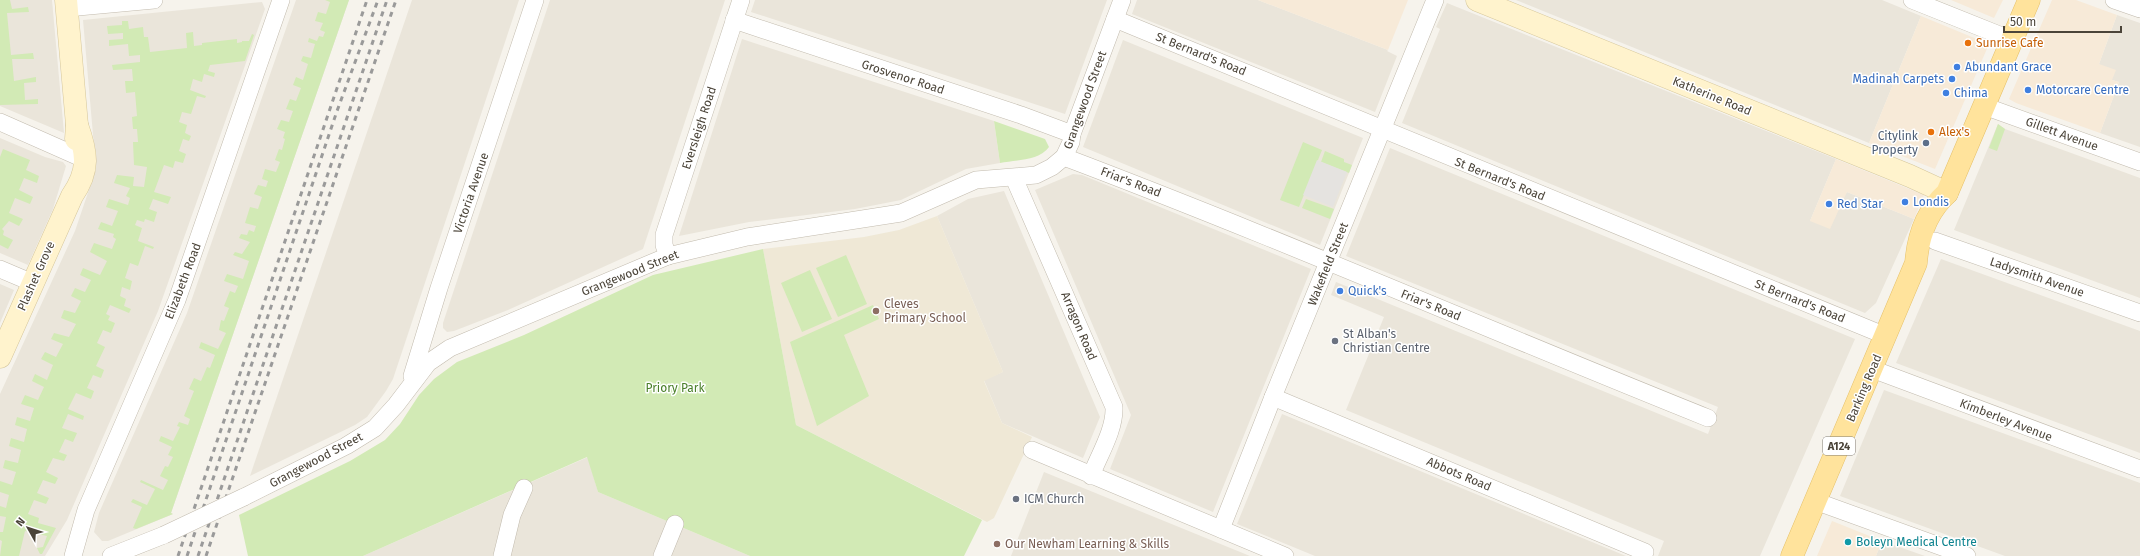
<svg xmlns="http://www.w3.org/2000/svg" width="2140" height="556" viewBox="0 0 2140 556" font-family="'Fira Sans',sans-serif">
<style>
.residential{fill:#eae5da}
.commercial{fill:#f7ead8}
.education{fill:#efe8d6}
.green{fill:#d2eab5}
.parking{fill:#e5e3e0}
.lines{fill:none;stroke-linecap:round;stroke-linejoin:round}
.street-casing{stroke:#c2bbae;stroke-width:18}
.secondary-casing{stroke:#d6c79b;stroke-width:23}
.primary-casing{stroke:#e6c16a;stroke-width:23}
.street{stroke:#fff;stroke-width:17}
.secondary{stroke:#fff3cd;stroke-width:22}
.primary{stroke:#ffe39c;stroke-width:22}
.rail{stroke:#9a9a9a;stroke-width:3;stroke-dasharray:5 5;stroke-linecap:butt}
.street-bridge-casing{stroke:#c2bbae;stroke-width:18;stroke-linecap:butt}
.street-bridge{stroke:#fff;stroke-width:17}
.food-dot{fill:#e8710a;stroke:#fff;stroke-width:1.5}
.shop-dot{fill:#3f7fe0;stroke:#fff;stroke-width:1.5}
.service-dot{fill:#5c6f8a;stroke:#fff;stroke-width:1.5}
.education-dot{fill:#8d6e63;stroke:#fff;stroke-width:1.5}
.worship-dot{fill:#6b7280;stroke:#fff;stroke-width:1.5}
.culture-dot{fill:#0f9aa8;stroke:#fff;stroke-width:1.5}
.labels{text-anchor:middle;stroke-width:3;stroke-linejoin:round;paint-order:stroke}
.shield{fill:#fff;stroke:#817c74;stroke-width:1}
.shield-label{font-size:11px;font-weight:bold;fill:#4b4439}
.food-label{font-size:12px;fill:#c56008;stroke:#fff;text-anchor:start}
.street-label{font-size:12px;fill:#4b4439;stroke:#fff}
.shop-label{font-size:12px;fill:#366cbe;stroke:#fff;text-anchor:start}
.service-label{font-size:12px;fill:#4e5e75;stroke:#fff;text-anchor:end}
.education-label{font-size:12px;fill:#785e54;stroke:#fff;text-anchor:start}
.worship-label{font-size:12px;fill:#5b616d;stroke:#fff;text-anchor:start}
.park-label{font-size:12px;fill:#4a7f2a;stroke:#fff}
.culture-label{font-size:12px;fill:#0d838f;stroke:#fff;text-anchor:start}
</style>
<rect width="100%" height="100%" fill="#f6f3ec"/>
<g class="residential">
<polygon points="0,0 52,0 64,133 0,106"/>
<polygon points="296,0 349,0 171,513 173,514 108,541 102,541 94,532 99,513 187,313"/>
<polygon points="412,0 519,0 393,379 386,391 367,417 355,425 250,476"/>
<polygon points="550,0 725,0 643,249 508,310 454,331 447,332 443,328 443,323"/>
<polygon points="755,0 1107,0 1065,114 751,12"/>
<polygon points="1137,0 1258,0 1388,50 1387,51 1397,56 1375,112 1132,14"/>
<polygon points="1516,0 1882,0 1921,16 1869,143"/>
<polygon points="262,2 265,9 158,311 67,520 45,556 0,556 0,394 75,231 96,169 83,20"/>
<polygon points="1447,3 1836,159 1810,221 1847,192 1914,219 1876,303 1865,313 1402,123 1440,29 1436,27"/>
<polygon points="2117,15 2140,23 2140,147 2100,133 2119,82 2112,80 2099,64"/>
<polygon points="742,39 994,121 1000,163 966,169 901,200 855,209 749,222 679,236"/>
<polygon points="1123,40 1363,138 1320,245 1083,147"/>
<polygon points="1998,124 2005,129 2140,178 2140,298 1954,230"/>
<polygon points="0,138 45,157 63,162 66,166 53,209 28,265 0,253"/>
<polygon points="1390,148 1855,339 1760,556 1658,556 1664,541 1346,410 1384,317 1331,295 1336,282 1708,434 1718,407 1346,256"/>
<polygon points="1073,174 1082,175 1311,269 1213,512 1110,469 1131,415 1035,190"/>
<polygon points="1004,191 1100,417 1083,458 1002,423 984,380 1003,372 937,216 968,199"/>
<polygon points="1941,259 2140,331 2140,453 1896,363"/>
<polygon points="0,284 14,290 0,323"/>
<polygon points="1884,390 2140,483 2140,556 2005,556 1840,496"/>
<polygon points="1282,414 1626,556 1315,556 1237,524"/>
<polygon points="588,457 598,492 750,556 363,556"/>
<polygon points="1044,472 1250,556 1011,556"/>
<polygon points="1882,541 1925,556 1876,556"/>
</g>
<g class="commercial">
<polygon points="1258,0 1408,0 1388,50"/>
<polygon points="1951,0 2003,0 1994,18"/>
<polygon points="2052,0 2076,0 2117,15 2099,64 2116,70 2112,80 2119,82 2100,133 2016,103 2009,99"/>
<polygon points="1921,16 1989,44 1935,169 1869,143"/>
<polygon points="1836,159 1924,195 1914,219 1847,192 1830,229 1810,221"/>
<polygon points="1832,521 1882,541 1876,556 1817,556"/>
</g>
<polygon class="education" points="937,216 1003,372 984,381 1002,423 1032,437 994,518 987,522 796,425 763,249 864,237 899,230"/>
<g class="green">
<polygon points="0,0 10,0 12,9 28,7 29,12 7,13 11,55 33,53 34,59 12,59 14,81 36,77 36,82 24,83 25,100 38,99 38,104 0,105"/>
<polygon points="325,0 349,0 171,513 173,514 136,529 133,528 142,507 131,502 133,499 147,505 155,489 140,482 141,480 163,490 168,480 160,476 165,466 168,467 173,457 168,455 172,447 159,441 161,436 173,441 180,427 177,426 179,422 188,425 190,419 184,416 194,391 189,389 194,378 201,381 207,367 210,368 215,355 199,348 201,342 218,349 226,333 219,330 221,320 224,321 229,308 224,306 230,291 235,293 238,286 224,281 227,274 243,279 249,261 233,255 235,252 242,254 250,242 239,238 241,234 247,235 249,230 254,232 256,226 245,223 250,207 258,209 262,197 254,194 258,185 266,187 268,181 262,179 265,169 276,172 280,162 275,160 279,149 282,150 285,139 283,138 285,132 277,129 281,120 289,122 293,111 286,109 290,99 296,101 301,88 293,85 296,77 303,80 308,64 301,61 303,56 311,58 315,44 308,42 309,38 317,41 319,36 323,37 325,32 320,30 323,23 315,21 318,12 326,14 330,2"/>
<polygon points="122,21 128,21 129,29 143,27 144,37 148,37 150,52 187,48 186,33 193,32 194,46 202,45 202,43 237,39 237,43 242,42 242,41 249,41 252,34 254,35 245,61 210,65 208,71 215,73 214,77 204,74 202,82 193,79 190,90 206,96 205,98 197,96 191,114 182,112 179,122 187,125 185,133 191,136 189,141 183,139 179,151 186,154 183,163 175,161 173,168 164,165 154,192 171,197 168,204 153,199 149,209 157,212 154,222 145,219 144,222 137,220 135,225 142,228 138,241 154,247 153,249 145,246 138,266 130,263 125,278 132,281 130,290 122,287 120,296 126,299 124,306 131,309 129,313 110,305 106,314 110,316 108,320 115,323 111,333 103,330 97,343 105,347 96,366 104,370 101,378 93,375 87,388 94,391 91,399 76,393 68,409 84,416 83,420 68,414 62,428 77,433 73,442 65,439 59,452 67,455 64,461 53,458 46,472 58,478 55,484 43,480 37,493 49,498 46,504 34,500 28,514 39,518 38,523 56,528 42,554 40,554 37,548 43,547 47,536 25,531 19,556 0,556 2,541 0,540 0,532 3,532 6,517 0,516 0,506 6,508 9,495 0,492 0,481 12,485 16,472 3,468 5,460 18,463 21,450 9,446 11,438 24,442 27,429 15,425 17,417 30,421 34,408 21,404 25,395 38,400 44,387 32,381 35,374 47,380 53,365 41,359 45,352 56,357 63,344 51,339 54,333 69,337 76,324 61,318 64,310 75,313 81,301 71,296 75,288 85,292 91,280 80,275 83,268 100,275 107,261 90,252 94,243 112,249 116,239 113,237 114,234 98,229 101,222 112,226 118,211 106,207 109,199 128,205 130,198 126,196 130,188 114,183 117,175 134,177 133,186 144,187 147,167 134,165 133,142 138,142 137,129 133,129 132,117 137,116 135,92 126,93 125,81 133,81 132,69 113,70 112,65 140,62 140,55 129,56 128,44 109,46 109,40 123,39 123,33 108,34 107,26 122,25"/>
<path d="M994 121 1045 139 1049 147C1039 161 1015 160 1000 163Z"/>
<polygon points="1998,124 2005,129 1997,151 1989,148"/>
<polygon points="1303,142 1322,150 1299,207 1280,200"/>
<polygon points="3,149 30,160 26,170 39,176 37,183 24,178 19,190 33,197 30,204 15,198 9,213 23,219 19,226 9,221 2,229 4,231 3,235 13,240 8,249 0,245 0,157"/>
<polygon points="1325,151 1344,159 1344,162 1352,165 1349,173 1321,162"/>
<polygon points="1306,199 1334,209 1330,219 1302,208"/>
<polygon points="763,249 796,425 982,520 964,556 750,556 598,492 587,457 363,556 248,556 239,515 350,461 385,440 400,424 419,395 434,379 457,362 524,335 653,275"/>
<polygon points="846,255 867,304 838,317 816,268"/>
<polygon points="810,270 832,319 802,332 781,283"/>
<polygon points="873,305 879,319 844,335 869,396 817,426 790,342"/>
</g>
<polygon class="parking" points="1317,160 1347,172 1333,207 1303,195"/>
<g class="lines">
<defs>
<g id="street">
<polyline points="1912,0 2012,40"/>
<polyline points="2114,0 2140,9"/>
<polyline points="67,8 154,0"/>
<polyline points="1115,19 1886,336"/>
<polyline points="734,20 1021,115 1072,134"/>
<polyline points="1984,106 2140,162"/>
<polyline points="0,122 86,160"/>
<path d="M1064 157C1281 239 1493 332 1708 418"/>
<path d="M1014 178 1114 407C1115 430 1099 455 1091 476"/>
<polyline points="1935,241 2140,313"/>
<polyline points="668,256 664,245 664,235 741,0"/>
<polyline points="0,269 33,283"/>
<polyline points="1872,369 2140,469"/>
<polyline points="412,376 439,288 535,0"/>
<polyline points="1273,397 1645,552"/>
<polyline points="1032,450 1285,556"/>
<polyline points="244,497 346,446 375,428 396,405 428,363 450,348 668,256 747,237 901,213 976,180 1036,175 1052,167 1064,157 1071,142 1072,134 1122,0"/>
<polyline points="1815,501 1967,556"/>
<polyline points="1221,529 1273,397 1435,0"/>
<polyline points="73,556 86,510 177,300 281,0"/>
<polyline points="111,556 164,535"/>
<polyline points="502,556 512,515 524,488"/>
<polyline points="662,556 675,524"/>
</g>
<g id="secondary">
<polyline points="66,0 77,125 76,139"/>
<polyline points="1477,0 1910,176 1947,193"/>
<path d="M0 357 72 196C90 170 87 153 77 125"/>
</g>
<path id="primary" d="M1792 556 1916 263C1918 236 1926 212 1947 193L2029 0"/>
</defs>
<use href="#street" class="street-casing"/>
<use href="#secondary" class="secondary-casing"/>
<use href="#primary" class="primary-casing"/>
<use href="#street" class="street"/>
<use href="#secondary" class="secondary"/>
<use href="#primary" class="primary"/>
<g class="rail">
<polyline points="178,556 367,0"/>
<polyline points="187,556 337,111 378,0"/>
<polyline points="198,556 387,0"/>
<polyline points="206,556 396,0"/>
</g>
<defs>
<polyline id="street-bridge" points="164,535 244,497"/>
</defs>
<use href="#street-bridge" class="street-bridge-casing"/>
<use href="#street-bridge" class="street-bridge"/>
</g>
<g class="food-dot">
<circle cx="1968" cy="43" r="4"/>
<circle cx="1931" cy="132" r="4"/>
</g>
<g class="shop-dot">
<circle cx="1957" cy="67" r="4"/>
<circle cx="1952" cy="79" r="4"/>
<circle cx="2028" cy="90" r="4"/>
<circle cx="1946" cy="93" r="4"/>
<circle cx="1905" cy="202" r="4"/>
<circle cx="1829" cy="204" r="4"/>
<circle cx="1340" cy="291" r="4"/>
</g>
<circle class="service-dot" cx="1926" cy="143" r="4"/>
<g class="education-dot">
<circle cx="876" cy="311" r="4"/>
<circle cx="997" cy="544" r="4"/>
</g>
<g class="worship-dot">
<circle cx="1335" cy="341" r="4"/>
<circle cx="1016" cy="499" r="4"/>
</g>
<circle class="culture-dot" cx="1848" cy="542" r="4"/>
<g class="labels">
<rect class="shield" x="1823" y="437" width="32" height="18" rx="3"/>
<g class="shield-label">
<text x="1839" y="450">A124</text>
</g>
<g class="food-label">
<text x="1976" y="47">Sunrise Cafe</text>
<text x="1939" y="136">Alex's</text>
</g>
<g class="street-label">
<text transform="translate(1201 54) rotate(22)" y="4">St Bernard's Road</text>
<text transform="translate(903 77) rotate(18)" y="4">Grosvenor Road</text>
<text transform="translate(1712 96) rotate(22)" y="4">Katherine Road</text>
<text transform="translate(1085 100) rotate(-70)" y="4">Grangewood Street</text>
<text transform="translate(699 128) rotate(-72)" y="4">Eversleigh Road</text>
<text transform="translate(2062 134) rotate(20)" y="4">Gillett Avenue</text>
<text transform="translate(1500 179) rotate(22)" y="4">St Bernard's Road</text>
<text transform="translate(1131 182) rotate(21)" y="4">Friar's Road</text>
<text transform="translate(471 193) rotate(-71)" y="4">Victoria Avenue</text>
<text transform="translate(1328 264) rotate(-68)" y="4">Wakefield Street</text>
<text transform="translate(630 273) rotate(-22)" y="4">Grangewood Street</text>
<text transform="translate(36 276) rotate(-66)" y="4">Plashet Grove</text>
<text transform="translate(2037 277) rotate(19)" y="4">Ladysmith Avenue</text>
<text transform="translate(183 281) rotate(-69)" y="4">Elizabeth Road</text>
<text transform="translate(1800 301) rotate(22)" y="4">St Bernard's Road</text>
<text transform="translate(1431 305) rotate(22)" y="4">Friar's Road</text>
<text transform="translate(1079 326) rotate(67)" y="4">Arragon Road</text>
<text transform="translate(1864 388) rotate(-67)" y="4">Barking Road</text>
<text transform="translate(2006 420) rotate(21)" y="4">Kimberley Avenue</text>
<text transform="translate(316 460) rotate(-28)" y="4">Grangewood Street</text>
<text transform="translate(1459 474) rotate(23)" y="4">Abbots Road</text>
</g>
<g class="shop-label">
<text x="1965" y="71">Abundant Grace</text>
<text x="1944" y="83" text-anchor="end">Madinah Carpets</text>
<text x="2036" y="94">Motorcare Centre</text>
<text x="1954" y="97">Chima</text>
<text x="1913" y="206">Londis</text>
<text x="1837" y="208">Red Star</text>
<text x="1348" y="295">Quick's</text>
</g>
<g class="service-label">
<text x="1918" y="140">Citylink<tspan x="1918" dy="14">Property</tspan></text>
</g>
<g class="education-label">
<text x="884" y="308">Cleves<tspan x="884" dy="14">Primary School</tspan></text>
<text x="1005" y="548">Our Newham Learning &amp; Skills</text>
</g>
<g class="worship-label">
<text x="1343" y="338">St Alban's<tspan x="1343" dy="14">Christian Centre</tspan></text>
<text x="1024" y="503">ICM Church</text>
</g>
<g class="park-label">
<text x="675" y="392">Priory Park</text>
</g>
<g class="culture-label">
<text x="1856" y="546">Boleyn Medical Centre</text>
</g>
</g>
<g transform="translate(28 528) rotate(309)" stroke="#ffffff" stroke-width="3" paint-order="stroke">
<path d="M0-3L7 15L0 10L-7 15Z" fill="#4b4439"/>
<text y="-6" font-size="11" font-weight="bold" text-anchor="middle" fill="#4b4439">N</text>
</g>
<path d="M2004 26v6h117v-6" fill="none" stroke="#4b4439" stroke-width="2"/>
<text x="2010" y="26" font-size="12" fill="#4b4439" stroke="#ffffff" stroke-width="3" paint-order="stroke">50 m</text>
</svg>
